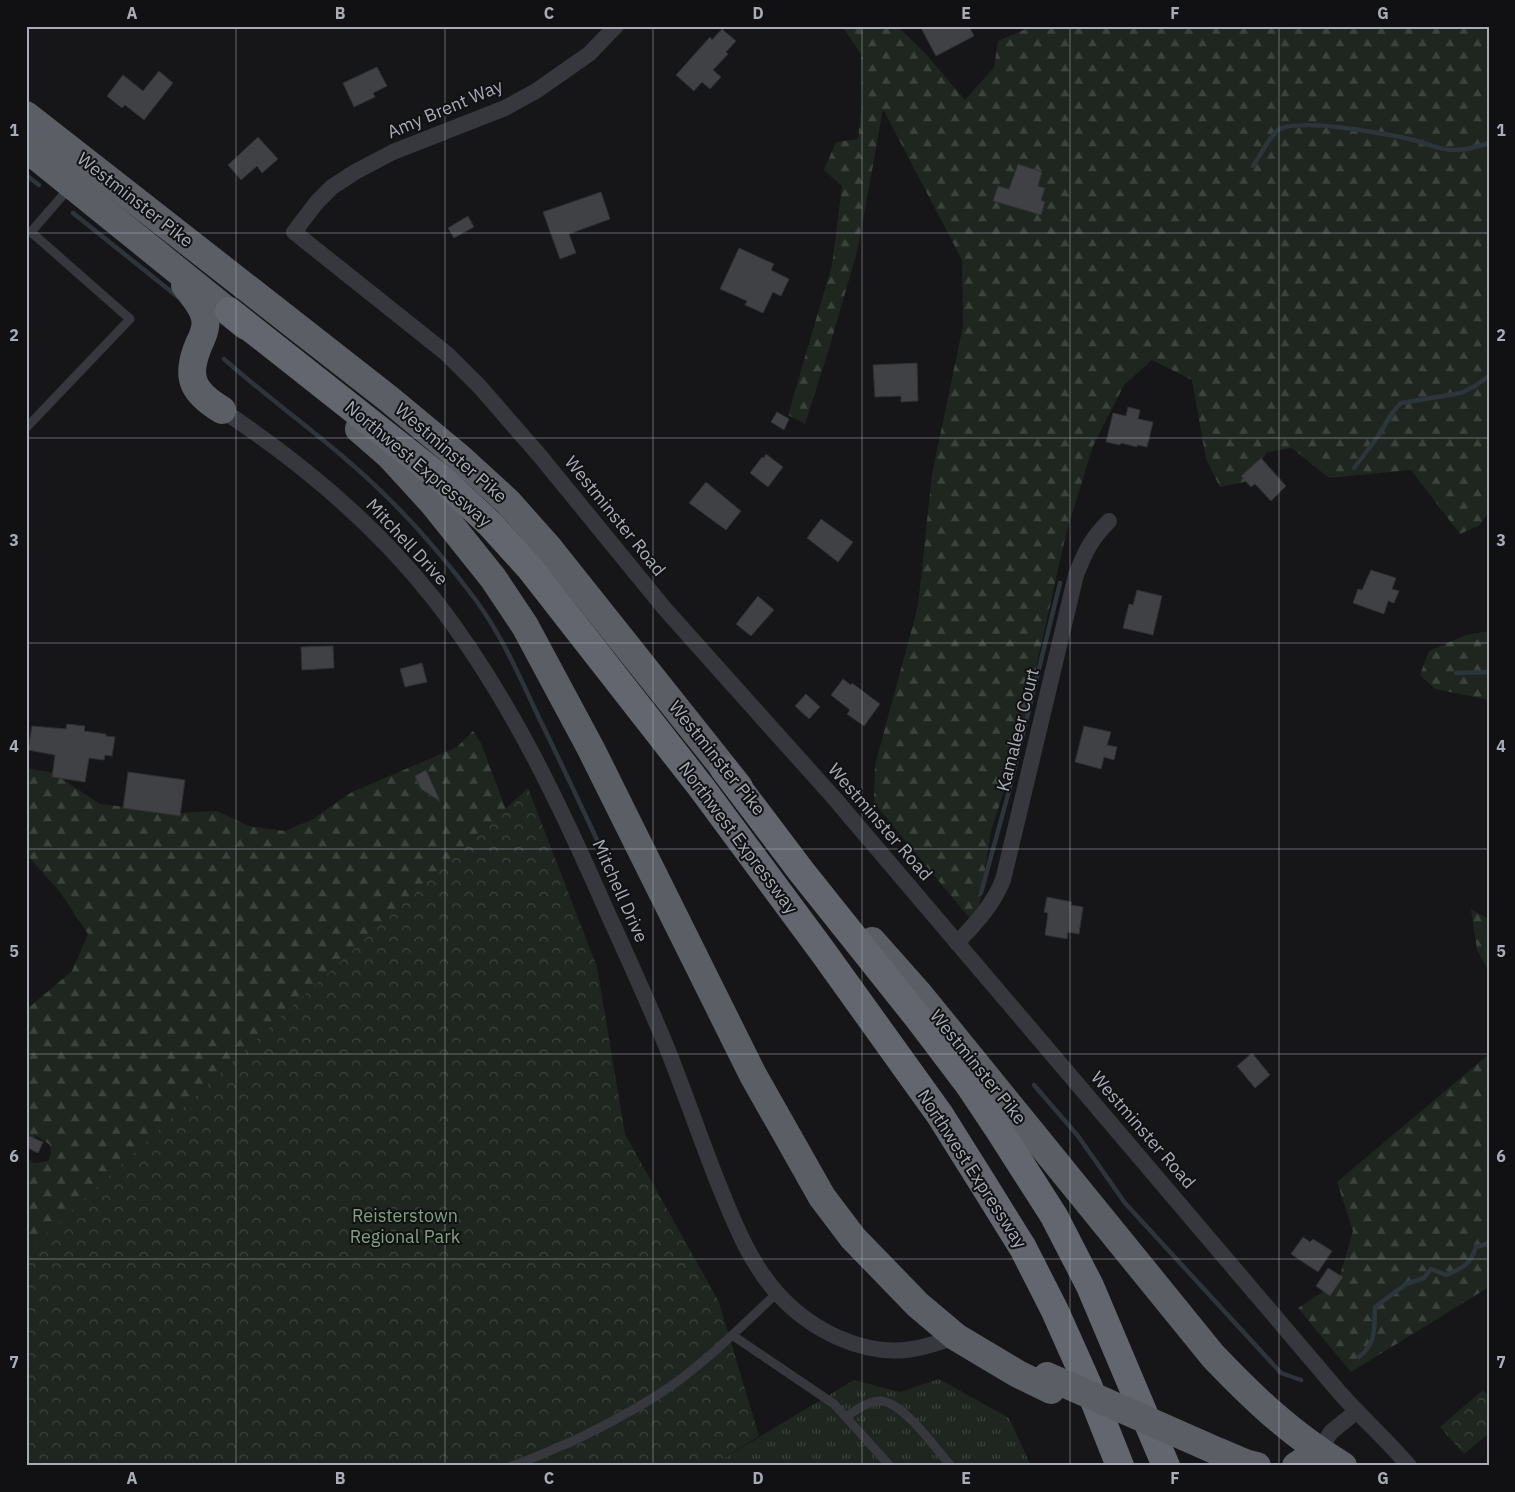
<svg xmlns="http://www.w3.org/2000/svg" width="1515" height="1492" viewBox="0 0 1515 1492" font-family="'IBM Plex Sans',sans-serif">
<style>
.grass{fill:url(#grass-tufts)}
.forest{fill:url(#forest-firs)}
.park{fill:url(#park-crowns)}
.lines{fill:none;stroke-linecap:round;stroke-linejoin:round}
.stream{stroke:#2c353c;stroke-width:4.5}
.building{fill:#404145;stroke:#303034}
.service{stroke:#37383d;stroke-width:9}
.minor{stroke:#37383d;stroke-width:16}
.trunk{stroke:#5b5e65;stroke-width:28}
.motorway{stroke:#63666e;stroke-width:28}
.trunk-bridge{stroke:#5b5e65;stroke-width:28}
.grid{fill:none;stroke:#a8adb8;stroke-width:1;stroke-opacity:0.55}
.labels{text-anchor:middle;stroke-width:4;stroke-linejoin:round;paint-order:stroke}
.street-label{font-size:18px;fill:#a8adb8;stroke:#111113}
.park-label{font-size:18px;fill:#7fa381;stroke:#111113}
.neatline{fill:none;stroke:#a8adb8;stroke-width:2}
.grid-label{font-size:16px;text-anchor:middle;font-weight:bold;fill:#a8adb8}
</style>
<defs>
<pattern id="grass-tufts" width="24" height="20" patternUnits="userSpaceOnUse" patternTransform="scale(1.25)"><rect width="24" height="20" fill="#1e261f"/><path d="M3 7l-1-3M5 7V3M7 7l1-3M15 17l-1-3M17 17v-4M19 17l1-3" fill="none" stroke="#3c433d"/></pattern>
<pattern id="forest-firs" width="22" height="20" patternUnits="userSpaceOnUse" patternTransform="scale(1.25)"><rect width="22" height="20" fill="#1e261f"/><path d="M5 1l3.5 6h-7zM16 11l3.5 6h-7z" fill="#3c433d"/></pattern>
<pattern id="park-crowns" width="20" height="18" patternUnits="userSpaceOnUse" patternTransform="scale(1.25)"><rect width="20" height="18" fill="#1e261f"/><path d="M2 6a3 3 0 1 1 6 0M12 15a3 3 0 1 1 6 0" fill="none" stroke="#3c433d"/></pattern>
</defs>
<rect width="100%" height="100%" fill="#161618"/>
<polygon class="grass" points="939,1379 1009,1418 1031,1466 711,1466 854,1380 900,1392"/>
<g class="forest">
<polygon points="842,26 897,26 924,52 965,100 994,67 998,41 1028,28 1038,26 1489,26 1489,510 1480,525 1460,534 1411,470 1329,478 1292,448 1267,452 1249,481 1220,487 1206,459 1192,380 1152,360 1124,385 1093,446 1066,534 1018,748 991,831 976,926 874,803 875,765 918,606 932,474 963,326 962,260 883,109 858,248 829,349 805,424 788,415 832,265 842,186 824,170 836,142 858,139 862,105 861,54"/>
<polygon points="1489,631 1489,700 1435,689 1420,675 1429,651 1466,635"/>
<polygon points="473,731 481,743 526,863 26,1464 26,1157 34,1163 48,1161 51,1153 50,1145 37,1136 27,1142 26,1144 26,1010 72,971 88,934 60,892 28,856 26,852 26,768 53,773 100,804 178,813 217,811 249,826 285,831 313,819 352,792 457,747"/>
<polygon points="1471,909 1489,919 1489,971 1477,950"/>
<polygon points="1489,1054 1489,1287 1351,1372 1298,1308 1338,1282 1353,1231 1337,1182"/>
</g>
<g class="park">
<polygon points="528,788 597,967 625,1134 719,1302 759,1436 711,1466 26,1466 26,1253"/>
<polygon points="1483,1390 1489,1397 1489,1433 1464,1454 1440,1427"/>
</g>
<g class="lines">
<g class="stream">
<path d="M1253 166C1260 156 1268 139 1277 131 1294 116 1386 134 1410 139 1423 142 1437 149 1451 150 1464 151 1477 147 1489 143"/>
<polyline points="26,175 39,185"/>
<polyline points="73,213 178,297"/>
<path d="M224 359C277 406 336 446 386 496 418 527 448 563 475 599 503 637 521 680 541 722 567 775 592 829 617 883"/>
<polyline points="1354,468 1379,435 1392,413 1401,403 1461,393 1475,386 1489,376"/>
<polyline points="1456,673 1489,672"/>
<polyline points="981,893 1009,791 1060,583"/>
<polyline points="1034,1085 1078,1136 1125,1203 1281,1373 1301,1380"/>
<path d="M1359 1357C1377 1343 1374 1328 1375 1307L1406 1284 1424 1278 1431 1269 1446 1275C1464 1267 1469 1266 1476 1247L1489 1243"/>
</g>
</g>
<g class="building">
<polygon points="920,26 969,26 974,36 936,56"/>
<polygon points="722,29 736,41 726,52 728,54 713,70 721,77 710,89 702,82 694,91 676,75 710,37 712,40"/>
<polygon points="377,67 387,86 373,93 375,97 354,107 343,83"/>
<polygon points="159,71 173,83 144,120 125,105 122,108 107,96 123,75 143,91"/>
<polygon points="258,137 278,159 262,173 257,166 241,180 228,165"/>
<polygon points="1018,164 1042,172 1038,186 1045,188 1041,200 1045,202 1041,215 993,201 998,186 1009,189"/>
<polygon points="601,192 610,219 569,234 576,253 560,259 543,212"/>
<polygon points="468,216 474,227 454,238 448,228"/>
<polygon points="739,248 774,264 771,270 789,279 781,296 773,292 763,313 745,305 747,301 720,289"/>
<polygon points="917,363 918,401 901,402 901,396 875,397 873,365"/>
<polygon points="1128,407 1140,410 1138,419 1153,422 1147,447 1137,445 1137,447 1121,443 1120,445 1106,442 1113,413 1126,416"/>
<polygon points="777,412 789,419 784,430 771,422"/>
<polygon points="766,454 783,467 768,487 750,473 762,457 764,458"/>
<polygon points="1261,458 1286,486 1271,501 1255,484 1251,487 1241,476"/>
<polygon points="706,482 741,511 726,530 689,503"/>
<polygon points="821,519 853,542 838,562 807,538"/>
<polygon points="1371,570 1396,578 1392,589 1399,591 1394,603 1388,601 1384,614 1353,603 1358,589 1362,590"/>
<polygon points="1137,590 1162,596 1153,635 1123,628 1129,604 1133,605"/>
<polygon points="758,596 774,610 751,636 736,624"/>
<polygon points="333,646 334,668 302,670 301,647"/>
<polygon points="422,663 427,682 405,687 400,669"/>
<polygon points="843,679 851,685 852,683 880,704 864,726 847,714 850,710 831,695"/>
<polygon points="806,694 820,707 809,719 795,706"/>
<polygon points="67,724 85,726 84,731 106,734 106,736 115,737 112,756 105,755 104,760 89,758 85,782 52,777 55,755 28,750 32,726 66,729"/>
<polygon points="1084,726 1111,732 1107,745 1117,747 1114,760 1104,757 1101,769 1075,762"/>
<polygon points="426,770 440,801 421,789 415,776"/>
<polygon points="128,772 185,780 180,816 123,808"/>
<polygon points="1047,897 1072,902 1071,905 1083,907 1079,934 1068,932 1067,939 1045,935 1048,913 1044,912"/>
<polygon points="1252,1053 1270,1075 1255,1088 1237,1066"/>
<polygon points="29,1136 43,1142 38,1153 26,1147 26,1142"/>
<polygon points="1303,1237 1310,1242 1313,1239 1332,1251 1318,1272 1291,1254"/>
<polygon points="1328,1268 1343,1277 1330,1296 1316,1286"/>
</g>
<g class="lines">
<g class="service">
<polyline points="26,428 130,319 31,232 70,187"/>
<polyline points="732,1335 834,1404 890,1466"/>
<path d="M846 1417C856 1410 868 1401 881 1401 903 1402 936 1449 951 1466"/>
<path d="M511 1466C533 1459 554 1449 575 1440 608 1424 641 1407 671 1386 709 1359 743 1325 777 1293"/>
</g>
<g class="minor">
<path d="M616 26 589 54 536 91 505 108 393 152 355 172 332 187 317 202 294 232 447 354 480 387 540 456 665 609 835 799 1340 1393C1362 1418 1387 1440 1409 1466"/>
<path d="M222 410C302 463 375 524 434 599 508 694 560 804 608 914 629 960 650 1006 669 1053 686 1096 701 1140 718 1183 734 1222 749 1262 778 1294 811 1330 863 1357 913 1349 928 1347 942 1341 956 1337"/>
<path d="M957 943C976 923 993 905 1003 880L1076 575C1085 552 1091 539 1109 521"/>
<polyline points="1319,1451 1331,1432 1357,1411"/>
</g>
<g class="trunk">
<polyline points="26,115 389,399 460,458 508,502 548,547 739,787"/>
<polyline points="26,148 246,326"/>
<path d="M185 285C192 295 203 306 205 318 207 326 203 336 199 344 185 377 192 392 222 410"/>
<polyline points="359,429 390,456 433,503 493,578 525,626 591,749 753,1075 822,1197 853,1238 918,1305 956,1337 1018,1374 1051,1390"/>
<path d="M872 941 919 994 1213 1356C1254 1399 1291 1434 1343 1466"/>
<polyline points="1219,1452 1245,1463 1257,1466"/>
<polyline points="1296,1466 1319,1451"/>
</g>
<g class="motorway">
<polyline points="229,311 443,480 490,524 529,567 701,787 823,952 940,1115 987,1190 1023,1248 1055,1311 1088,1385 1120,1466"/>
<polyline points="724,769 801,871 919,1019 969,1085 999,1130 1054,1216 1090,1286 1166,1466"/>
</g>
<polyline class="trunk-bridge" points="1047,1376 1219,1452"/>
</g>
<path class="grid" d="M236 26V1466M445 26V1466M653 26V1466M862 26V1466M1070 26V1466M1279 26V1466M26 233H1489M26 438H1489M26 643H1489M26 849H1489M26 1054H1489M26 1259H1489"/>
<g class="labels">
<g class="street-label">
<text transform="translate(445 109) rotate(-23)" y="6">Amy Brent Way</text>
<text transform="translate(135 200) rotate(38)" y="6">Westminster Pike</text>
<text transform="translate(451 453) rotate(41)" y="6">Westminster Pike</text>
<text transform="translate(418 464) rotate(40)" y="6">Northwest Expressway</text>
<text transform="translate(615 516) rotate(51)" y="6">Westminster Road</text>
<text transform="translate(407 542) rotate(47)" y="6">Mitchell Drive</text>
<text transform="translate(1018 730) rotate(-76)" y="6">Kamaleer Court</text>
<text transform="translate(717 758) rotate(51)" y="6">Westminster Pike</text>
<text transform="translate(880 822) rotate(49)" y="6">Westminster Road</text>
<text transform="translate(738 838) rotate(53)" y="6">Northwest Expressway</text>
<text transform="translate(620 891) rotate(66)" y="6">Mitchell Drive</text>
<text transform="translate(978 1067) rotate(51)" y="6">Westminster Pike</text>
<text transform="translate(1143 1130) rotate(49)" y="6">Westminster Road</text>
<text transform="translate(972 1169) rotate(57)" y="6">Northwest Expressway</text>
</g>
<g class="park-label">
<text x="405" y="1222">Reisterstown<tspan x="405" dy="21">Regional Park</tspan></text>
</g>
</g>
<rect width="1515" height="1492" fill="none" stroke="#111113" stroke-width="55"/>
<rect x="28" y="28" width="1460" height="1436" class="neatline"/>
<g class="grid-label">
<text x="132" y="19">A</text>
<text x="340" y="19">B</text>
<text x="549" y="19">C</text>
<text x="758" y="19">D</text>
<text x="966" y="19">E</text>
<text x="1175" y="19">F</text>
<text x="1383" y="19">G</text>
<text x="14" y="136">1</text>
<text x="1501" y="136">1</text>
<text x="14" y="341">2</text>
<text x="1501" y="341">2</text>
<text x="14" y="546">3</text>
<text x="1501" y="546">3</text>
<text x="14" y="752">4</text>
<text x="1501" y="752">4</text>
<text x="14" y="957">5</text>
<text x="1501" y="957">5</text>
<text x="14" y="1162">6</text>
<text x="1501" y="1162">6</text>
<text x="14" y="1368">7</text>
<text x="1501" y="1368">7</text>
<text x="132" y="1484">A</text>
<text x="340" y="1484">B</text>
<text x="549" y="1484">C</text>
<text x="758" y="1484">D</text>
<text x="966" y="1484">E</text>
<text x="1175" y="1484">F</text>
<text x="1383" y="1484">G</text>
</g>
</svg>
